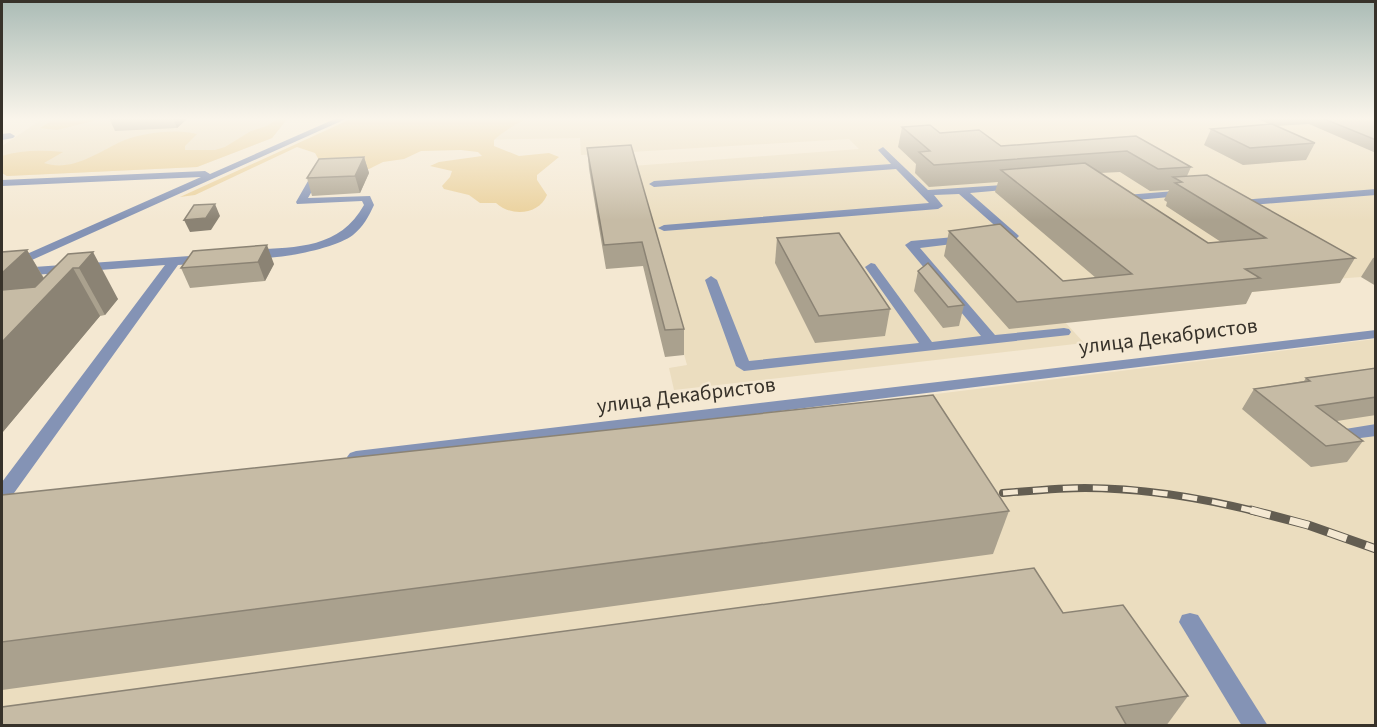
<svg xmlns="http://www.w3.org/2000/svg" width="1377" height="727" viewBox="0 0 1377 727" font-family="'Source Sans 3',sans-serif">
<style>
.built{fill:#ebddbf}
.green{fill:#ead09a}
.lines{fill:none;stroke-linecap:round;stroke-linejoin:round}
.minor{fill:#8493b5;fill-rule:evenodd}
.rail-far1-casing{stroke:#635d51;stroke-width:8}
.rail-casing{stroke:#635d51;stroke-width:9}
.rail-far1{stroke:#f4e8d2;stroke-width:5;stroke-dasharray:15;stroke-linecap:butt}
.rail{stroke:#f4e8d2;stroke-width:7;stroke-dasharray:20;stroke-linecap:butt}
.wall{fill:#aaa18e;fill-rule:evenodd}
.shaded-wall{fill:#8b8374}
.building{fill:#c6bba5;stroke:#8b8374;stroke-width:1.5}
.labels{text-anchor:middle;stroke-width:4.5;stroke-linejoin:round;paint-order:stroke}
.street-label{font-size:21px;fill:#37322a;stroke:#f4e8d2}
</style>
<rect width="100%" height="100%" fill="#f4e8d2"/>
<g class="built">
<polygon points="44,118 288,118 272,138 197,167 7,176 2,173 2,146"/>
<polygon points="364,118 1375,118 1375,276 1334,279 1341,283 1233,294 1246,304 1065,322 1084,343 674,390 669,368 687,365 632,166 859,149 849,139 581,155 580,138 308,143"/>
<polygon points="1375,339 1375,725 2,725 2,511"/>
</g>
<g class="green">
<polygon points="56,118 68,118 67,120 71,121 105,118 57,130 40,128"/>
<path d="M278 118H288L272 138 197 167 7 176 2 173V156C21 150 42 150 63 152L44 163C70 172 96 154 118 143 137 133 177 128 197 134L185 146V150H215L225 147 251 131 267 126Z"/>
<path d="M353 118H528C518 123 502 132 494 140V146L519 156 549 153 559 157 537 175V180L547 195C539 215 511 217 496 203H480L469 195 444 189 442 186 450 177 452 171 430 166 439 162 482 156 478 152 461 150 421 151 404 159 383 162 369 169 356 171 319 160 315 153 297 147 195 195 180 197Z"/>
</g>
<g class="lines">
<g class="minor">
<polygon points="337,118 348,118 23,264 34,267 204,255 210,259 204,263 178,265 9,500 2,502 2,482 165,265 34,275 14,268 2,273 2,265 201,177 2,186 2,180 205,171 210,174"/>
<polygon points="10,133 15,136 13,138 2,140 2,134"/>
<polygon points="883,147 928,190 1019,184 1019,188 1015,189 970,193 1019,236 1017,238 1009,238 959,194 934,195 943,206 938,209 664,231 658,228 664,225 929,203 896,169 654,187 649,184 654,181 891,164 878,150"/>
<path d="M317 171 322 174 308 198 370 196 374 205C369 216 363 227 353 235 333 250 268 262 245 257L243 254 249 250C294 247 339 250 364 205L362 201 297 204 296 202 312 174Z"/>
<polygon points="1376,189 1376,195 1239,206 1230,201 1235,198 1241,200"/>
<polygon points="1187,190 1192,193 1191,195 1126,201 1121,198 1126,195"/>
<polygon points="965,236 969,238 969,242 920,248 995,335 1064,328 1069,329 1071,332 1069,335 744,371 736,366 705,280 711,276 717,280 749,361 919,343 865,267 871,263 875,264 932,342 981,336 905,245 911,241"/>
<polygon points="1376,330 1376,338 356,463 350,461 347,457 350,453 356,451"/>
<polygon points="1376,424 1376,436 1345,440 1339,438 1337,434 1339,430"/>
<polygon points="1190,613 1198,615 1268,726 1242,726 1179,622 1182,615"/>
</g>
<defs>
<path id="rail-far1" d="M1003 493C1030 491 1058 488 1085 488 1143 488 1202 498 1258 512"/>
<polyline id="rail" points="1251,510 1308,525 1376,549"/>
</defs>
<use href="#rail-far1" class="rail-far1-casing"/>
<use href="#rail" class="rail-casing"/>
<use href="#rail-far1" class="rail-far1"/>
<use href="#rail" class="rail"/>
</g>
<g class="wall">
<polygon points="109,118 188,118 177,128 115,131"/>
<polygon points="1256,118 1376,118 1376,153 1309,124 1275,126 1315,143 1306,160 1243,165 1204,145 1211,129 1269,124"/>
<path d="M902 127 940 133 1001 146 1136 136 1191 167 1187 176 1355 258 1340 283 1252 292 1246 304 1009 329 944 256 949 231 1063 281 1096 278 995 192 998 182 929 187 915 173 916 164 898 147ZM1120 172 1150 191 1169 190 1164 200 1167 202 1166 206 1221 242 1208 243 1100 173Z"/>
<polygon points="631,145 684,329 684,355 665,357 643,266 606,269 589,169 587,148"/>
<polygon points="364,157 369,173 360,193 312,196 307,178"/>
<polygon points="777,238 890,309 885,336 815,343 775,263"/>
<polygon points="27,250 44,278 68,254 118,299 105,315 100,316 2,433 2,252"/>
<polygon points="193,251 274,264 265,281 190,288 181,268"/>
<polygon points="1376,257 1376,286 1361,277 1373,258"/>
<polygon points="918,271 964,305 959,326 943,328 914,291"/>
<polygon points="1376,368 1376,415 1337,421 1363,441 1347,462 1311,467 1242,409 1254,389 1304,381 1306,378"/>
<polygon points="2,495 1009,511 993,554 2,690"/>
<polygon points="1063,613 1188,696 1166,726 2,726"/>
</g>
<g class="shaded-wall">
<polygon points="173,118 188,118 177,128"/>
<polygon points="364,157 369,173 360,193 355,176"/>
<polygon points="215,204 220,216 211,230 190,232 184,220"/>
<polygon points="267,245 274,264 265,281 258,262"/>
<polygon points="27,250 51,291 73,268 100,316 2,433 2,273"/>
<polygon points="93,252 118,299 105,315 79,268"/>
</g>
<g class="building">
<polygon points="1322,118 1376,118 1376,140"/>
<polygon points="1272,124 1315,143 1250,148 1211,129"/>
<polygon points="930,125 940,133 979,130 1001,146 1136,136 1191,167 1158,169 1127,151 934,165 919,152 930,151 902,127"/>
<polygon points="631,145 684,329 665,330 642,242 604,245 587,148"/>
<polygon points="364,157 355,176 307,178 319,159"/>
<polygon points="1085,163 1208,243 1266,238 1175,183 1182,182 1173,177 1207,175 1355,258 1245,269 1260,278 1017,302 949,231 1000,224 1063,281 1132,274 1001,170"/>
<polygon points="215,204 206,218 184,220 194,205"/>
<polygon points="839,233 890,309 819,316 777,238"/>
<polygon points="267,245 258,262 181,268 193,251"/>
<polygon points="27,250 2,273 2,252"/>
<polygon points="93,252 79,268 73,268 2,342 2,290 35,287 68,254"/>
<polygon points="928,263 964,305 948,307 918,271"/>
<polygon points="1376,368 1376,397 1316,406 1363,441 1326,446 1254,389 1310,381 1306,378"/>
<polygon points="933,395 1009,511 2,642 2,495"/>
<polygon points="1034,568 1063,613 1123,605 1188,696 1116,707 1127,726 2,726 2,707"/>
</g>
<linearGradient id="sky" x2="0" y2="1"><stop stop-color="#abbcb6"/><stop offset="0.54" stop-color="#faf5eb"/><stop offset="1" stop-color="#faf5eb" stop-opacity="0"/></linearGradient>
<rect width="1377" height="220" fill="url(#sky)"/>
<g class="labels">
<g class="street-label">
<text transform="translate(1168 336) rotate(-7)" y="7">улица Декабристов</text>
<text transform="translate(686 395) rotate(-7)" y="7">улица Декабристов</text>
</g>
</g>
<rect width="1377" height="727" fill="none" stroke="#37322a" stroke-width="6"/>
</svg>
